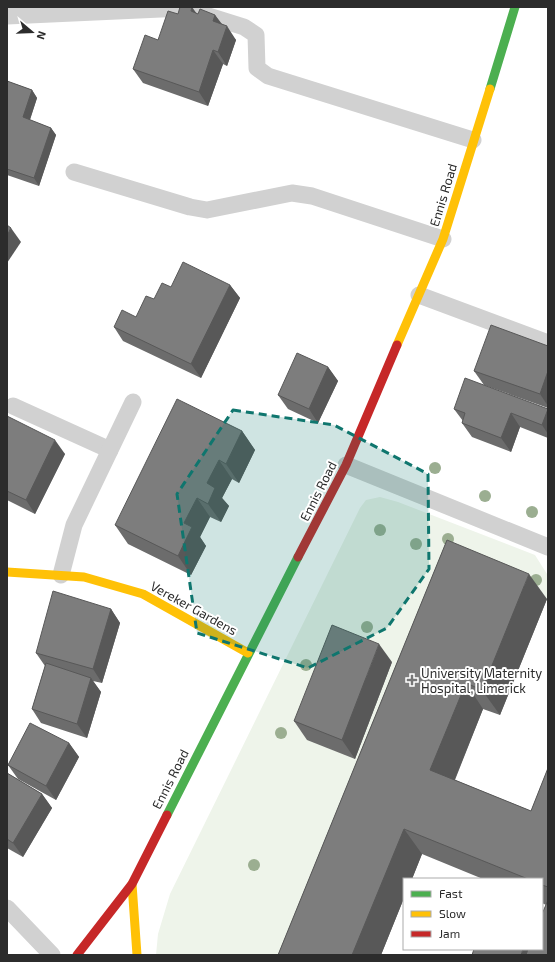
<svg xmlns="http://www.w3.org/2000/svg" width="555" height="962" viewBox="0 0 555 962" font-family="'Exo 2',sans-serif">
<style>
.green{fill:#eef4ea}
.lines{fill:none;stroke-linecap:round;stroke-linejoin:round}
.lane{stroke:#d1d1d1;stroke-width:17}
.fast{stroke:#4caf50;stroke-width:9}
.slow{stroke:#ffc107;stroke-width:9}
.jam{stroke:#c62828;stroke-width:9}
.tree{fill:#9bae91}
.wall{fill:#6c6c6c}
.shaded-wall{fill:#585858}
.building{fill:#7d7d7d;stroke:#585858}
.marked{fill:#0f766e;fill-opacity:0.2;stroke:#0f766e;stroke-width:3;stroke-dasharray:8 5;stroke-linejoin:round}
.poi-dot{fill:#767676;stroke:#fff;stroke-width:1.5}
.labels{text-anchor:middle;stroke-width:4;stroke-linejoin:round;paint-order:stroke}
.street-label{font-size:13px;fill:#2c2c2c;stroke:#fff}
.poi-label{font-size:13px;fill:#2c2c2c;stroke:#fff;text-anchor:start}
</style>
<rect width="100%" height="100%" fill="#fff"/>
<polygon class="green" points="380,497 398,502 535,555 547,574 547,599 465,566 306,955 156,955 158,934 170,894 360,508 366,500"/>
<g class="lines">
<g class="lane">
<polyline points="7,16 183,8 244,27 256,35 257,68 268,76 473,140"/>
<polyline points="74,172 190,207 207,210 292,193 312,196 443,239"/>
<polyline points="419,295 548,343"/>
<polyline points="13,406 110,450"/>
<polyline points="346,465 548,547"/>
<polyline points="61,575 74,525 133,402"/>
<polyline points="7,908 52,955"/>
</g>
<g class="fast">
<polyline points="490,89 515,7"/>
<polyline points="167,815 298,557"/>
</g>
<g class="slow">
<polyline points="397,345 443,239 490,89"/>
<polyline points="7,572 84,577 143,594 248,653"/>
<polyline points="132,884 137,955"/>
</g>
<g class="jam">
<polyline points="298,557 346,465 397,345"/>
<polyline points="77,955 132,884 167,815"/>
</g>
</g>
<g class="tree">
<circle cx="435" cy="468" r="6"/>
<circle cx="485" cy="496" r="6"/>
<circle cx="532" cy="512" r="6"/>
<circle cx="380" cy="530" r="6"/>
<circle cx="448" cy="539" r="6"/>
<circle cx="416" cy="544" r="6"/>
<circle cx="536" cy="580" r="6"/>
<circle cx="367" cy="627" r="6"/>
<circle cx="306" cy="665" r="6"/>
<circle cx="281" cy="733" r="6"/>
<circle cx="254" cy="865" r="6"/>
</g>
<g class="wall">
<polygon points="178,14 197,14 215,15 222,24 236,40 227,66 223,64 208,106 143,83 133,69 158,40"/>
<polygon points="7,81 32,90 37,98 30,120 51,128 56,135 39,186 7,175"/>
<polygon points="230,285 240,298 201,378 123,341 114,327 136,317 154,299"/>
<polygon points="548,346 548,408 484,385 474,371"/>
<polygon points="328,367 338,381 318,423 288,409 278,395"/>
<polygon points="454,409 548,409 548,438 520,427 511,452 472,437 462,423 463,421"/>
<polygon points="7,416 65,454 35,514 7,500"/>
<polygon points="242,431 255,450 239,483 232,479 222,498 229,506 221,522 210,517 200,537 206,546 191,575 128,544 115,525"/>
<polygon points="447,540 547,599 500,715 483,709 455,780 531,811 548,768 548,955 542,949 542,910 543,912 546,905 542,903 542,879 483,879 422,854 412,879 404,879 404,898 381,955 278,955"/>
<polygon points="111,609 120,623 102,683 93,681 101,692 87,738 41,723 32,709 45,666 36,653"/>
<polygon points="392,662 355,759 307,740 294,721"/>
<polygon points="69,743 79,757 56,800 18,779 8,765"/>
<polygon points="7,773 42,794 52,808 23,857 7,848"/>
</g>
<g class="shaded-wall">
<polygon points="192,7 202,21 191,11"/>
<polygon points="215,15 225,29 213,21"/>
<polygon points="227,26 236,40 227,66 218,52"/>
<polygon points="213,50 223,64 208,106 199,92"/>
<polygon points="32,90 37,98 28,125 23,117"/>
<polygon points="51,128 56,135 39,186 34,178"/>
<polygon points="11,228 21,242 7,263 7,235"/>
<polygon points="230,285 240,298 201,378 191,364"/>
<polygon points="328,367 338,381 318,423 309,409"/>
<polygon points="548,371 548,406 540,394"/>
<polygon points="548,409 548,434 542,425"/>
<polygon points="511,413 520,427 511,452 501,438"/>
<polygon points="242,431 255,450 239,483 226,464"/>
<polygon points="55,440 65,454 35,514 26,500"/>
<polygon points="219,460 232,479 222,498 229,506 221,522 208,504 207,483"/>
<polygon points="197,498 210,517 200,537 206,546 191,575 178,556 184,523"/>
<polygon points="529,574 547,599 500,715 482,690"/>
<polygon points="111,609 120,623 102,683 93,669"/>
<polygon points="379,644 392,662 355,759 342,740"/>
<polygon points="91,678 101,692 87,738 77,724"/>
<polygon points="466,683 483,709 448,796 430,770"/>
<polygon points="69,743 79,757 56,800 46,786"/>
<polygon points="42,794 52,808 23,857 13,843"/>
<polygon points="404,829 422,854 412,879 404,879 404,898 381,955 352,955"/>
<polygon points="542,910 548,919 548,955 521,955 523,949 542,949"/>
</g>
<g class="building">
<polygon points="180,7 192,7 191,11 198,14 200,9 215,15 213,21 227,26 218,52 213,50 199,92 133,69 145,35 158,40 168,11 178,14"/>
<polygon points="7,81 32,90 23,117 51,128 34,178 7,169"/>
<polygon points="7,225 11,228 7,235"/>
<polygon points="183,262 230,285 191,364 114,327 122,310 136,317 146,296 154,299 162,283 171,287"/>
<polygon points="491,325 548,346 548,371 540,394 474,371"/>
<polygon points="297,353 328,367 309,409 278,395"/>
<polygon points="465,378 548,409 542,425 511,413 501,438 462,423 465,413 454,409"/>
<polygon points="177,399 242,431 226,464 219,460 207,483 215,488 208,504 197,498 184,523 192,527 178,556 115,525"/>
<polygon points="7,416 55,440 26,500 7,491"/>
<polygon points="447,540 529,574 482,690 466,683 430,770 531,811 548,768 548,887 542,885 542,879 528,879 404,829 352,955 278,955"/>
<polygon points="53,591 111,609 93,669 36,653"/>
<polygon points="332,625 379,644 342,740 294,721"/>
<polygon points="46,663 91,678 77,724 32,709"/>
<polygon points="30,723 69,743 46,786 8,765"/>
<polygon points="7,773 42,794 13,843 7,839"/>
<polygon points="548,900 548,955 526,955 528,949 542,949 542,914"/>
<polygon points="474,949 523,949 521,955 472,955"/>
</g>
<path class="marked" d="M233 410 334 425 428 474 429 569 387 628 308 668 197 633 177 494Z"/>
<path class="poi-dot" d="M410 674h4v4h4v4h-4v4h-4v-4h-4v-4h4z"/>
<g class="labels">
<g class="street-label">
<text transform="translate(443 195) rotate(-73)" y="5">Ennis Road</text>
<text transform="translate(318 491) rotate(-63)" y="5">Ennis Road</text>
<text transform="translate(194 608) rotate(29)" y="5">Vereker Gardens</text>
<text transform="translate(170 779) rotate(-63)" y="5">Ennis Road</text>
</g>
<g class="poi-label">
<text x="421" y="678">University Maternity<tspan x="421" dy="15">Hospital, Limerick</tspan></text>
</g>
</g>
<rect width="555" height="962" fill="none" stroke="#2c2c2c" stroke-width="16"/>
<rect x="403" y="878" width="140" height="72" fill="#ffffff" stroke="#ababab"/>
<rect x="411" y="891" width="20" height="6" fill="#4caf50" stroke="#ababab"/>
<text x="439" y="898" font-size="12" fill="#2c2c2c">Fast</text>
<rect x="411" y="911" width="20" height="6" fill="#ffc107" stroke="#ababab"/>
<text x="439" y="918" font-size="12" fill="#2c2c2c">Slow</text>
<rect x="411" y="931" width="20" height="6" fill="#c62828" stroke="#ababab"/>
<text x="439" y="938" font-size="12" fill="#2c2c2c">Jam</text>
<g transform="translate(32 32) rotate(109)" stroke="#ffffff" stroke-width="3" paint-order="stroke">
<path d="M0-3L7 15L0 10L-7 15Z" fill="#2c2c2c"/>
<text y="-6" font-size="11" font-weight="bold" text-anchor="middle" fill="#2c2c2c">N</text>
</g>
</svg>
